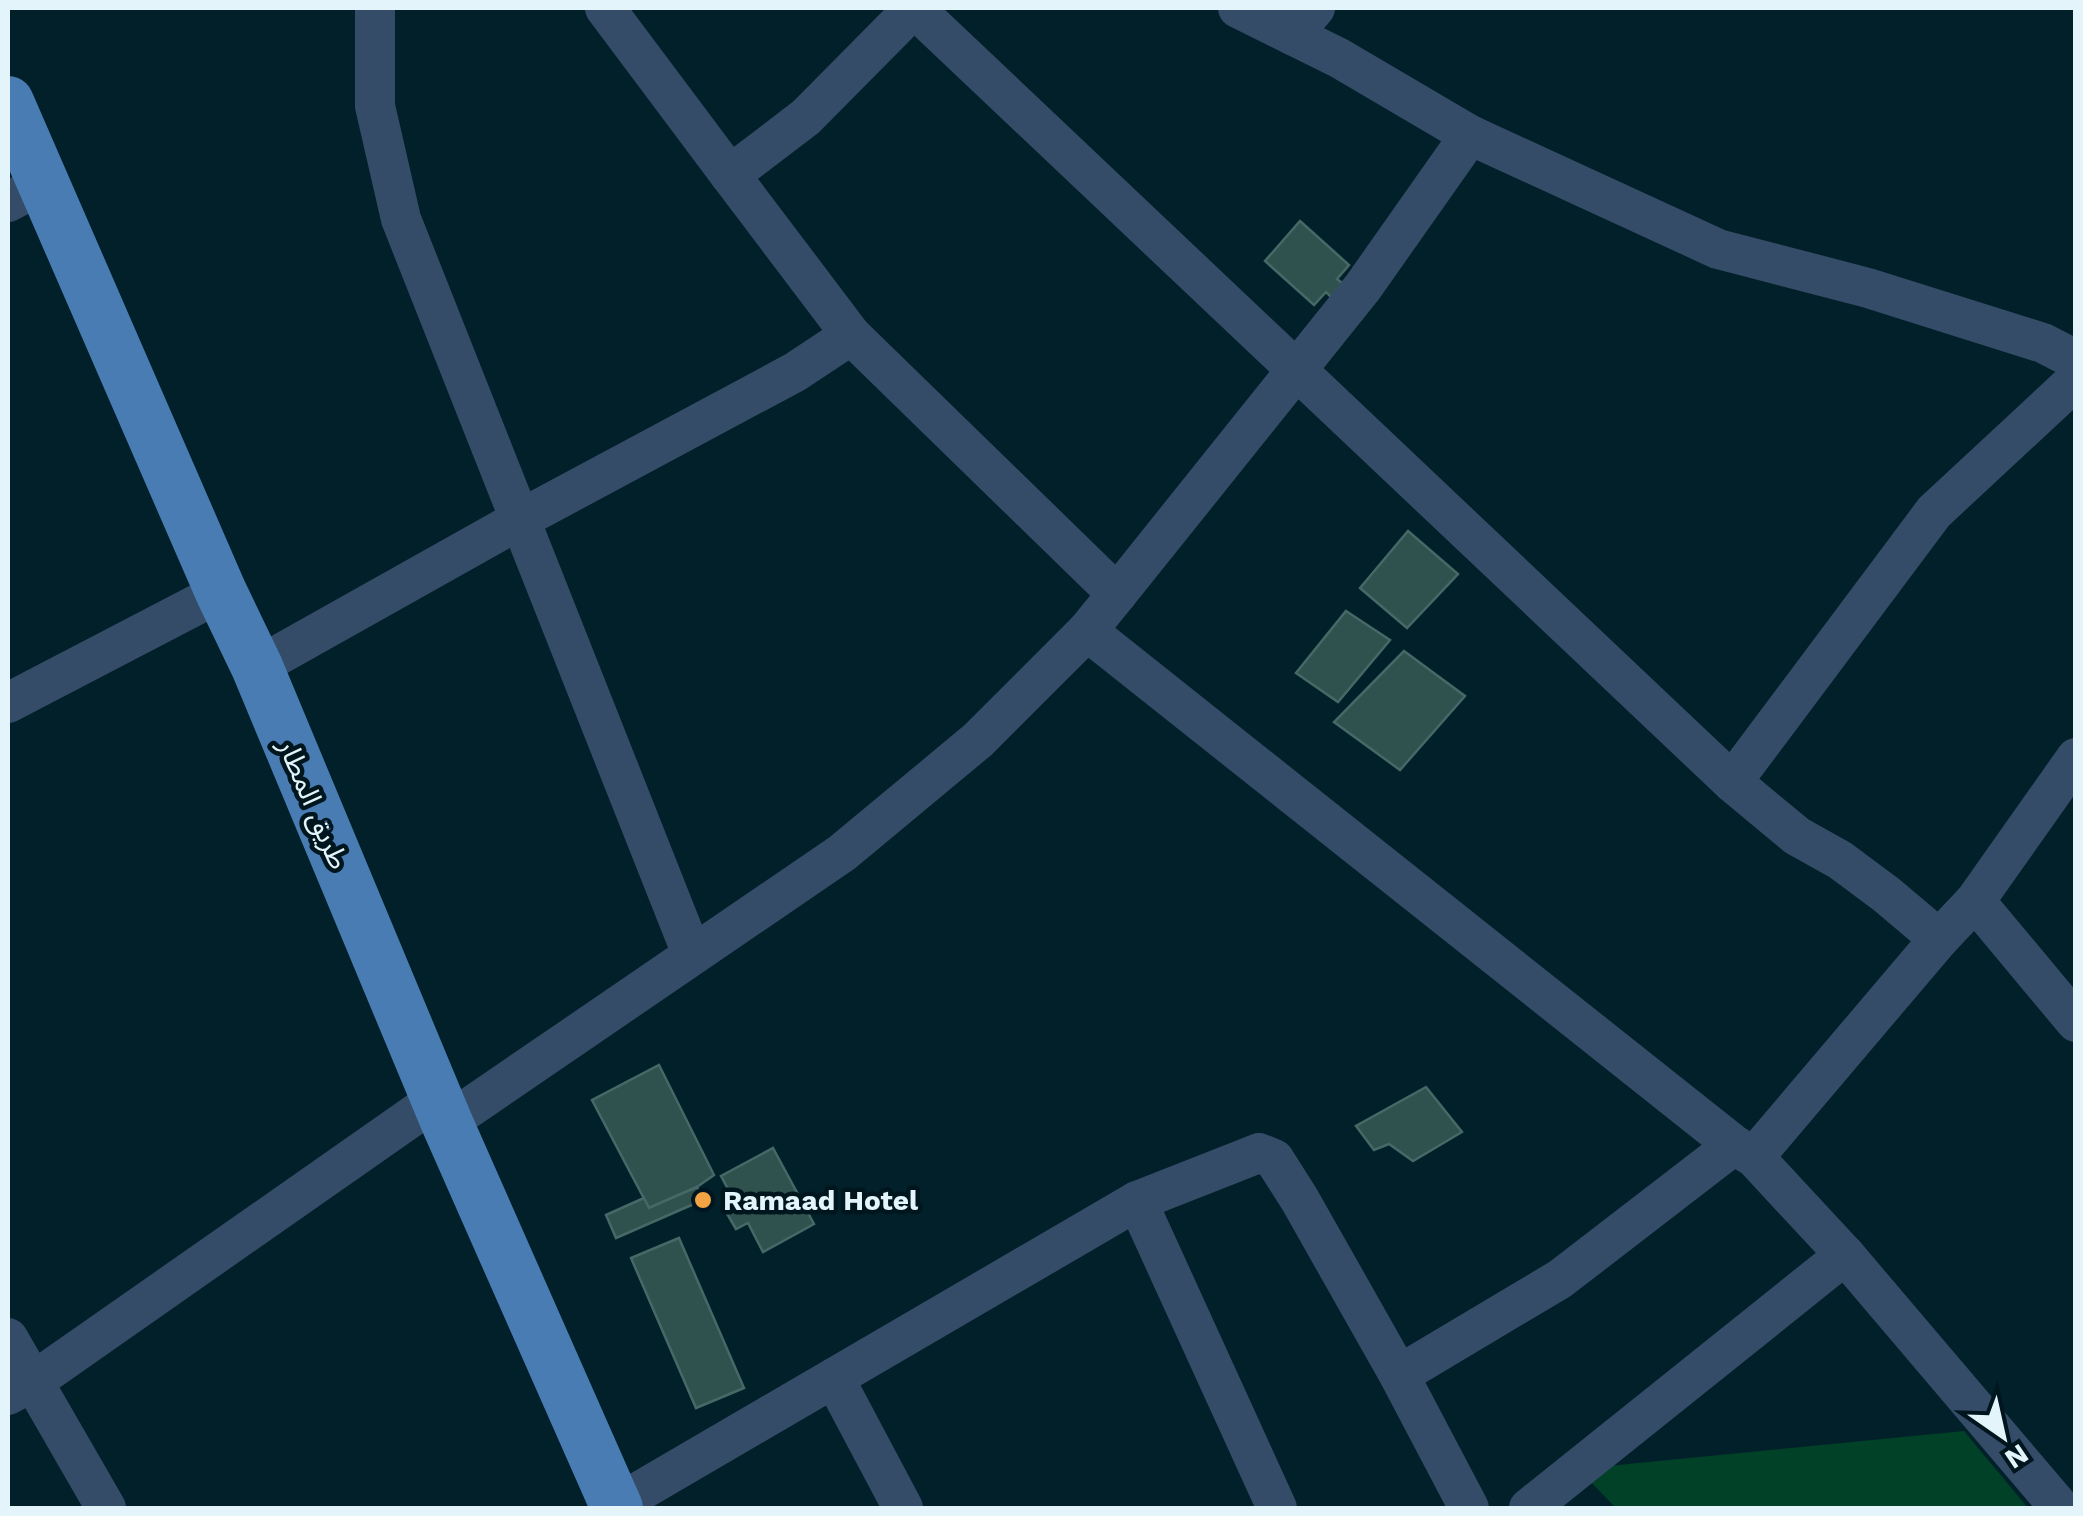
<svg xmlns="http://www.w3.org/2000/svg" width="2083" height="1516" viewBox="0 0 2083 1516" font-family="'Work Sans','Noto Sans Arabic',sans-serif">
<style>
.green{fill:#004127}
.building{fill:#30524f;stroke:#466866;stroke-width:2.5}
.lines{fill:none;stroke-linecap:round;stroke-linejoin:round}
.minor{stroke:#344c67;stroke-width:40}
.major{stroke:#487cb3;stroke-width:52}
.poi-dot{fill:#f4a344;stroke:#00161f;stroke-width:4}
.labels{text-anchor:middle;stroke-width:9;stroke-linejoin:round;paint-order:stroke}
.street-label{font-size:28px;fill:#e3f4fa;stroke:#00161f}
.poi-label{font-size:28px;font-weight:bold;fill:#e3f4fa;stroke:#00161f;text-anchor:start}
</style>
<rect width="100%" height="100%" fill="#022029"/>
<polygon class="green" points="1964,1431 2028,1508 1616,1508 1578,1469"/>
<g class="building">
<polygon points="1300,221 1349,265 1337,279 1346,286 1334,300 1326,292 1314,305 1265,261"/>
<polygon points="1408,531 1458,574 1407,628 1360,588"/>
<polygon points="1346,611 1390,640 1338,702 1296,673"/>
<polygon points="1404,651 1465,696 1400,770 1334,722"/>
<polygon points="659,1065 714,1175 697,1187 649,1208 592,1100"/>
<polygon points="1426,1087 1462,1132 1413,1161 1389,1144 1374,1150 1356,1126"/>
<polygon points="773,1148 814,1224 763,1252 748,1223 736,1229 726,1212 737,1206 721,1176"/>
<polygon points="697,1187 703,1200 616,1238 606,1215 644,1198 649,1208"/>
<polygon points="679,1238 744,1388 696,1408 631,1258"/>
</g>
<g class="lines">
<g class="minor">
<polyline points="375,8 375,106 401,219 692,954"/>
<polyline points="605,8 730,175"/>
<polyline points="914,8 1732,782 1797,836 1840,860 1887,895 1939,939"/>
<polyline points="914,8 806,117 730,175 851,335 1117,594"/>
<polyline points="1238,8 1339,58 1470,135 1718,249 1868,288 2043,343 2076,360"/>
<polyline points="1292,35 1315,8"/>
<polyline points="8,202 44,183"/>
<polyline points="1087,631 1734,1145 1754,1157 1845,1255 2060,1508"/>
<polyline points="257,667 519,520 795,372 851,335"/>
<polyline points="8,703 221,592"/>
<polyline points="1732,782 1934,512 2076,380"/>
<polyline points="1975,901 2076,1022"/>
<polyline points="447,1123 842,853 978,740 1087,631 1117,594 1363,287 1470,135"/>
<polyline points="1754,1157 1939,939 1975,901 2076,758"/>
<polyline points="1137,1201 1277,1508"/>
<polyline points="8,1338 106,1508"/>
<polyline points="1399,1375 1560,1279 1734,1145"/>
<polyline points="834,1378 903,1508"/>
<polyline points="8,1395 34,1381 437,1099"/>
<polyline points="611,1508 1137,1201 1259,1153 1274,1159 1300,1200 1399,1375 1469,1508"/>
<polyline points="1529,1508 1845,1255"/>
</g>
<polyline class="major" points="8,102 221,592 257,667 447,1123 617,1508"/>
</g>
<circle class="poi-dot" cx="703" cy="1200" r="10"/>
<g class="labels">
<g class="street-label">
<text transform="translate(314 804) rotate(67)" y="10">طريق المطار</text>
</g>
<g class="poi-label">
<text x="723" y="1210">Ramaad Hotel</text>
</g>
</g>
<rect width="2083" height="1516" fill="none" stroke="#e3f4fa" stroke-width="20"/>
<g transform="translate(2003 1436) rotate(146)" stroke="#00161f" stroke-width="8" paint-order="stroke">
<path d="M0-8L18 38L0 25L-18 38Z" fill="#e3f4fa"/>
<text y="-15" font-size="28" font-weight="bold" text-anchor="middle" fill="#e3f4fa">N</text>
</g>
</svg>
